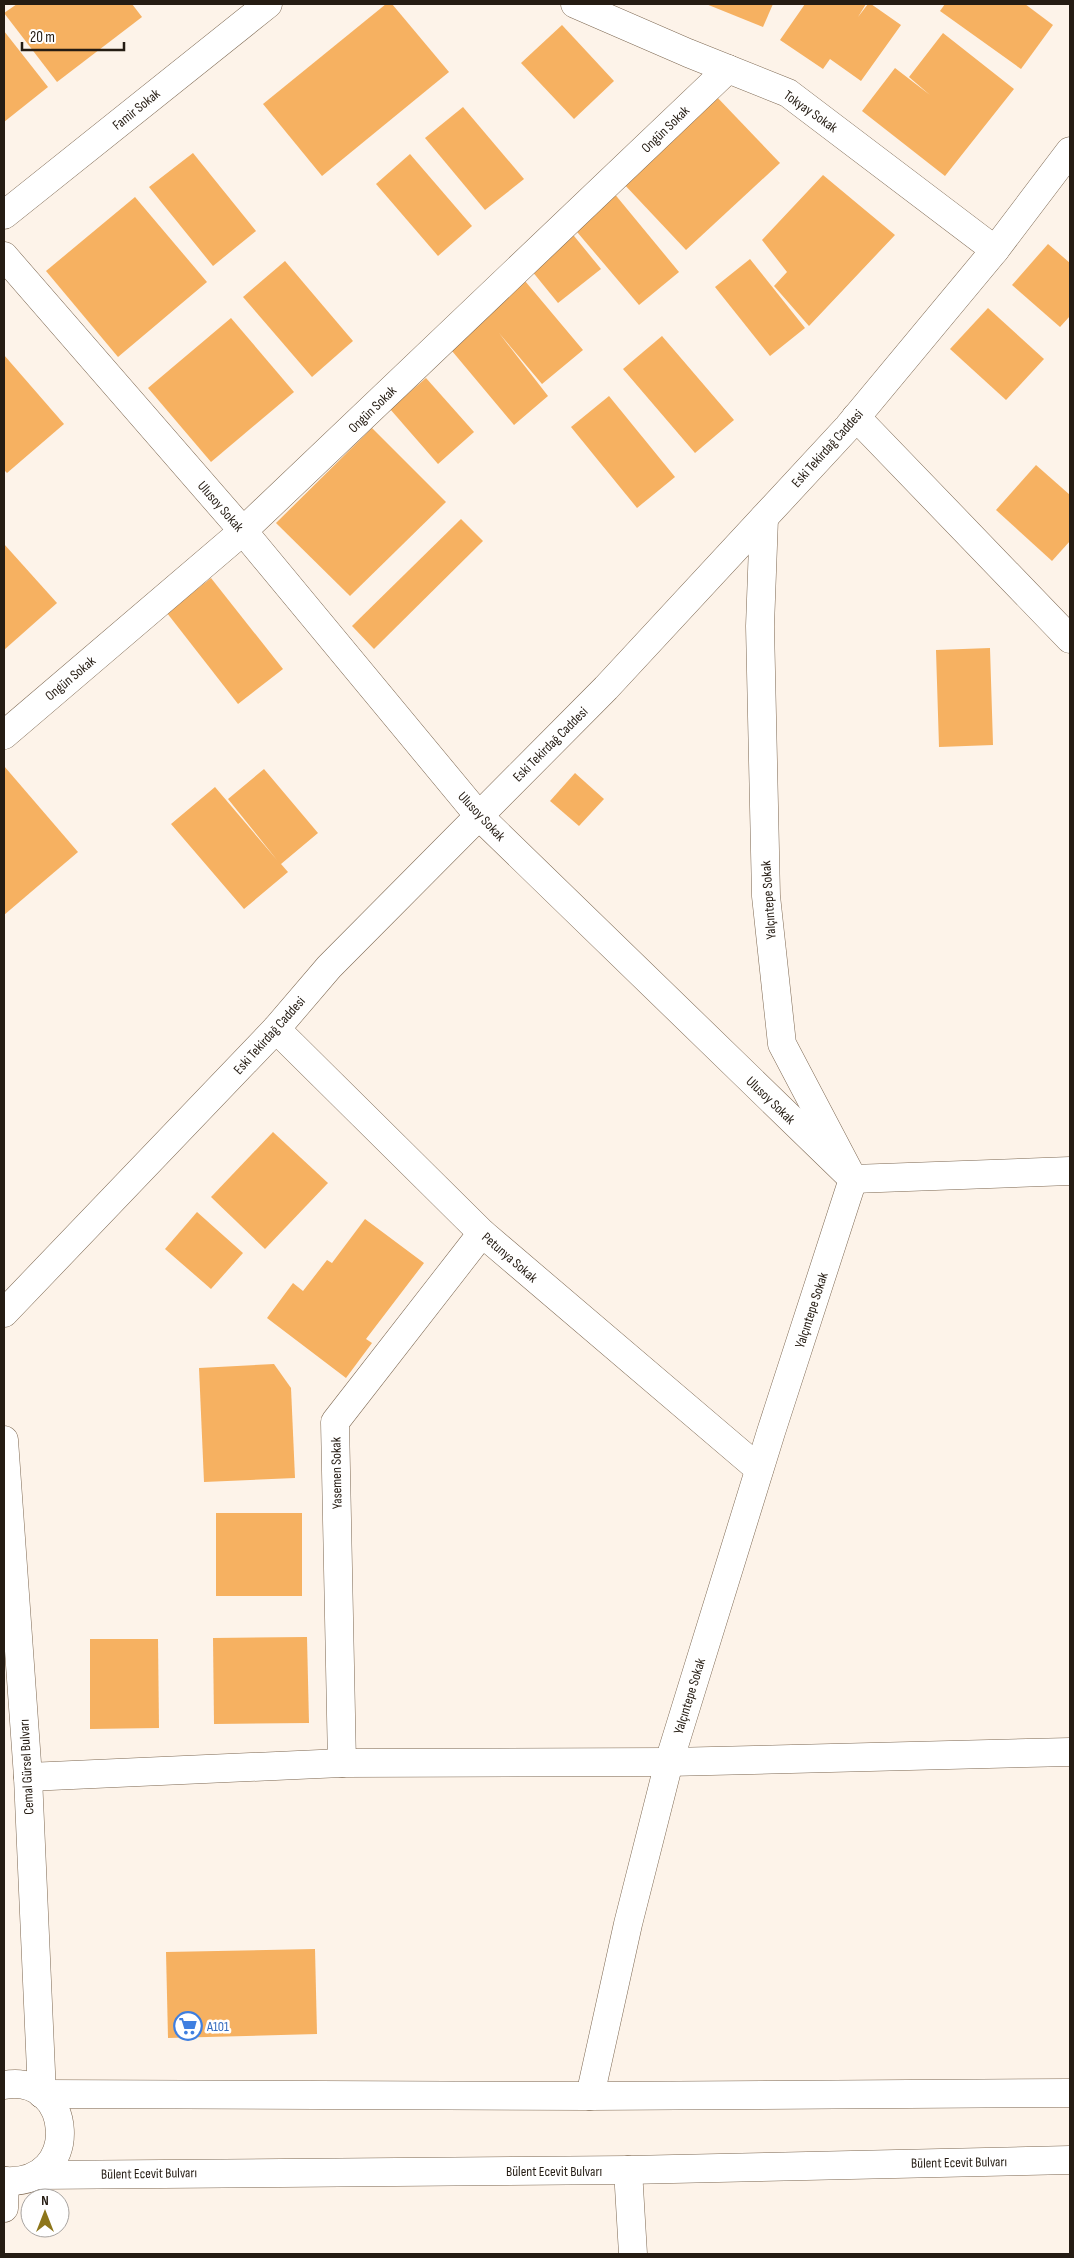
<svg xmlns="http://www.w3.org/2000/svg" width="1074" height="2258" viewBox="0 0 1074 2258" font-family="'Sofia Sans Condensed',sans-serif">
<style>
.building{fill:#f6b161}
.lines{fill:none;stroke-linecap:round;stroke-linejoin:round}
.minor-casing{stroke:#7d6852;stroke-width:29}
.tertiary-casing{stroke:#7d6852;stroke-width:29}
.primary-casing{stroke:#7d6852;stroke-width:29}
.minor{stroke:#fff;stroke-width:28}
.tertiary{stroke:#fff;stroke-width:28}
.primary{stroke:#fff;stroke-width:28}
.labels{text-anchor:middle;stroke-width:5;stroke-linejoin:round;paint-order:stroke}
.street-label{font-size:14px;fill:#251c13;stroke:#fff}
.shop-label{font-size:14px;fill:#366cbe;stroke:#fff;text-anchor:start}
</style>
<rect width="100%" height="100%" fill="#fdf3e9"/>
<g class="building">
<polygon points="17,4 132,4 142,17 57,82 4,13"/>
<polygon points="386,4 392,4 449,72 322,176 263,104"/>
<polygon points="706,4 773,4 763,27"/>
<polygon points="805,4 866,4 858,17 868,4 871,4 901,25 861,81 830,59 823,69 780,40"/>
<polygon points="945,4 1025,4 1053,25 1021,69 940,11"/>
<polygon points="562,25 614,81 574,119 521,63"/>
<polygon points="4,31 48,87 4,122"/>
<polygon points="943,33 1014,89 945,176 862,111 895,68 930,95 909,77"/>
<polygon points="715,95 780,163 686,250 622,182"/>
<polygon points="463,107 524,179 485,210 425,138"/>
<polygon points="193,153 256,231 213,266 149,187"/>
<polygon points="410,154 472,226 438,256 376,184"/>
<polygon points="823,175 895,235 809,326 774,286 787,272 762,240"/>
<polygon points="613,192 679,272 639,305 572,226"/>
<polygon points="135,197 207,282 118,357 46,271"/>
<polygon points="570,231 601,269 558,303 527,265"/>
<polygon points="1048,244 1070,263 1070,316 1060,327 1012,285"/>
<polygon points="750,259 805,328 770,356 715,287"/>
<polygon points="285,261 353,341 312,377 243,297"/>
<polygon points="525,281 583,350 542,384 499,333 548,396 514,425 447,345"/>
<polygon points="988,308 1044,359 1006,400 950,349"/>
<polygon points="231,318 294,392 211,462 148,388"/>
<polygon points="662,336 734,420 695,453 623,369"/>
<polygon points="4,355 64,424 7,473 4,470"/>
<polygon points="426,378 474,432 438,464 390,409"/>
<polygon points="609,396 675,477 637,508 571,427"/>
<polygon points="372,428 446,502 350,596 276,523"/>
<polygon points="1036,465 1070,495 1070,541 1052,561 996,510"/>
<polygon points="461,519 483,541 374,649 352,626"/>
<polygon points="4,544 57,603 4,650"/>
<polygon points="211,578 283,669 238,704 167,613"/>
<polygon points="990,648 993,745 939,747 936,650"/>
<polygon points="4,766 78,852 4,915"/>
<polygon points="264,769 318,833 281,864 288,872 244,909 171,824 215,787 277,860 228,799"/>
<polygon points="575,773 604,799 579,826 550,801"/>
<polygon points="273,1132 328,1183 265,1249 211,1197"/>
<polygon points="197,1212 243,1253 211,1289 165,1249"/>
<polygon points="365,1219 424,1263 366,1339 372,1343 346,1378 267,1318 293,1283 303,1291 327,1260 332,1263"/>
<polygon points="274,1364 291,1388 295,1478 204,1482 199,1368"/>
<rect x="216" y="1513" width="86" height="83"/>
<polygon points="307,1637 309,1723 214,1724 213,1638"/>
<polygon points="90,1639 158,1639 159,1728 90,1729"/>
<polygon points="315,1949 317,2034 168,2038 166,1952"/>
</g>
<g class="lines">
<defs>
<g id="minor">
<polyline points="575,4 688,53 788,93 995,250"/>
<polyline points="4,215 268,4"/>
<polyline points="4,256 243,531 479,816 853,1179 1070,1171"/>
<polyline points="856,417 1070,639"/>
<polyline points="4,735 243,531 728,69"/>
<polyline points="276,1029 482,1233 759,1469"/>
<polyline points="342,1763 335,1422 482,1233"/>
<polyline points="28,1777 342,1763 669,1762 1070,1752"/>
<polyline points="590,2096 628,1924 669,1762 771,1432 853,1179 782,1044 766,896 760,626 764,518"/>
<polyline points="628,2170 633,2254"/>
</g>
<g id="tertiary">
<polyline points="4,1313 276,1029 329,967 606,688 848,427 995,250 1070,151"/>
<polyline points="4,1440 28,1777 42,2094"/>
<polyline points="4,2208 5,2181"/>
</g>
<g id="primary">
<path d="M4 2085C73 2072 84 2186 4 2181"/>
<polyline points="42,2094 590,2096 1070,2093"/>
<polyline points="37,2175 628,2170 1070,2160"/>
</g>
</defs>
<use href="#minor" class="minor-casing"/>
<use href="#tertiary" class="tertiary-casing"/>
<use href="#primary" class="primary-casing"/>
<use href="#minor" class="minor"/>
<use href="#tertiary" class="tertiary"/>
<use href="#primary" class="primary"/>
</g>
<defs>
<symbol id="supermarket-ring" viewBox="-11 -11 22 22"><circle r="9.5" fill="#fff" stroke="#3f7fe0" stroke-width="1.5"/><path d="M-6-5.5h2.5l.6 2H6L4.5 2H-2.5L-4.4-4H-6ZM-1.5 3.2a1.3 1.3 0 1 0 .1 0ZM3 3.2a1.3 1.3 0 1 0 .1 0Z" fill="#3f7fe0"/></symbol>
</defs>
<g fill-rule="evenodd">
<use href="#supermarket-ring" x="172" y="2010" width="32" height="32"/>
</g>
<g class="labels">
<g class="street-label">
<text transform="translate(136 109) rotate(-39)" y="5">Famir Sokak</text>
<text transform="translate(811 111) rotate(35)" y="5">Tokyay Sokak</text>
<text transform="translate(665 129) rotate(-44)" y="5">Ongün Sokak</text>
<text transform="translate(372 409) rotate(-44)" y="5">Ongün Sokak</text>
<text transform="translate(827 448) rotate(-48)" y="5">Eski Tekirdağ Caddesi</text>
<text transform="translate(221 506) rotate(49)" y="5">Ulusoy Sokak</text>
<text transform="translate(70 678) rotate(-40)" y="5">Ongün Sokak</text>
<text transform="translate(550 744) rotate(-45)" y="5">Eski Tekirdağ Caddesi</text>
<text transform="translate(482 816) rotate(47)" y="5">Ulusoy Sokak</text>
<text transform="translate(768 900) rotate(-94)" y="5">Yalçıntepe Sokak</text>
<text transform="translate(269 1035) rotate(-48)" y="5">Eski Tekirdağ Caddesi</text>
<text transform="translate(771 1100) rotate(44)" y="5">Ulusoy Sokak</text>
<text transform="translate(510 1257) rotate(41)" y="5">Petunya Sokak</text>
<text transform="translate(811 1310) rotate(-72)" y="5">Yalçıntepe Sokak</text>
<text transform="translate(336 1473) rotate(-91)" y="5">Yasemen Sokak</text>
<text transform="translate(689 1696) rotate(-73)" y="5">Yalçıntepe Sokak</text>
<text transform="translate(26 1767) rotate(-93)" y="5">Cemal Gürsel Bulvarı</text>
<text transform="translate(959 2162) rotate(-1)" y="5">Bülent Ecevit Bulvarı</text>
<text x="554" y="2176">Bülent Ecevit Bulvarı</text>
<text transform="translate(149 2173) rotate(-1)" y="5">Bülent Ecevit Bulvarı</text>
</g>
<g class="shop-label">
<text x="207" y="2031">A101</text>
</g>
</g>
<rect width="1074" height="2258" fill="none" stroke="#251c13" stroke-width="10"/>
<g transform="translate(45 2213)"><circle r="24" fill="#ffffff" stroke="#a8a4a1"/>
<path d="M0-4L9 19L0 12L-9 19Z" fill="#8d761b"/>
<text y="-8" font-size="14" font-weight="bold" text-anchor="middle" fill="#251c13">N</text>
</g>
<path d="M22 42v8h102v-8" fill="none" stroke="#251c13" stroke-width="2.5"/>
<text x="30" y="42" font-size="15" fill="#251c13" stroke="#ffffff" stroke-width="4" paint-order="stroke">20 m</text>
</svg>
